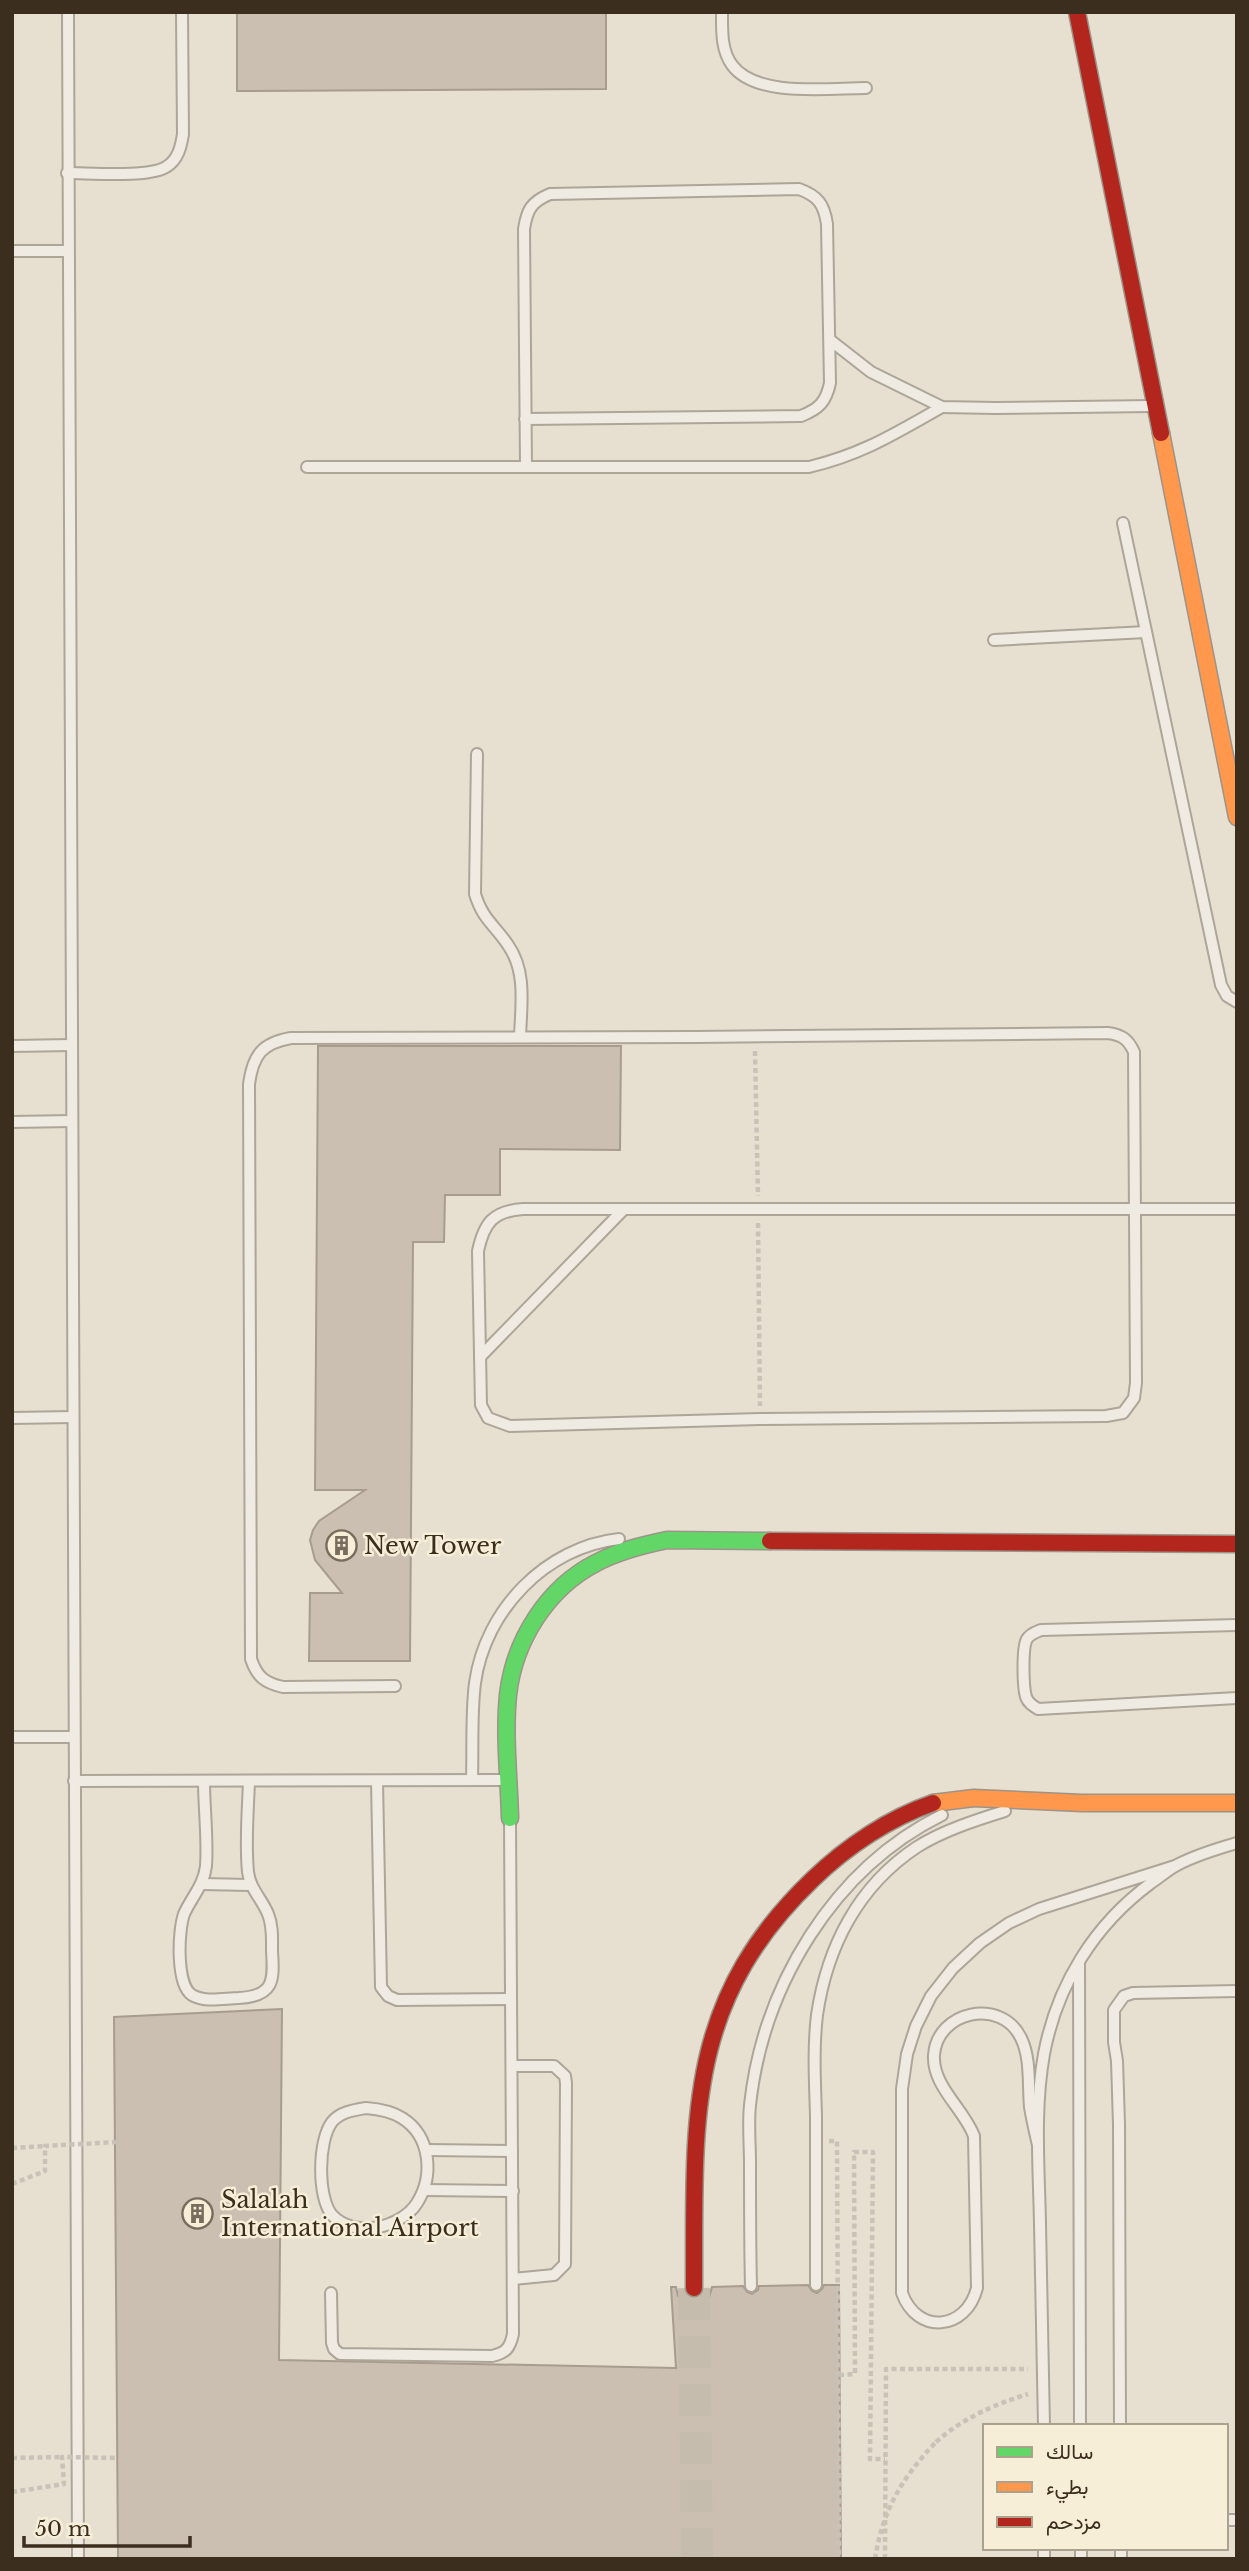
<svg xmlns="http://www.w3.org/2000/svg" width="1249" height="2571" viewBox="0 0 1249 2571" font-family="'Libre Baskerville',Vazirmatn,serif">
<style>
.building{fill:#cbbfb1;stroke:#a89c8f;stroke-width:2}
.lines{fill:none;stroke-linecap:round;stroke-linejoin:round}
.secondary-tunnel{stroke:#c5bcad;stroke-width:32;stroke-dasharray:32 16;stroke-linecap:butt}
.lane-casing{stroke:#ada598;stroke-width:14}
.fast-casing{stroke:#9c9488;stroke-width:19}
.slow-casing{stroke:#9c9488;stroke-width:19}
.jam-casing{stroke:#9c9488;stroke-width:19}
.path{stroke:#c8c2b8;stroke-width:4.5;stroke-dasharray:5 3.5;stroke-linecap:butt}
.lane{stroke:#efebe2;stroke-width:10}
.fast{stroke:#63d668;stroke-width:16}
.slow{stroke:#ff974d;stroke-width:16}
.jam{stroke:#b3261e;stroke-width:16}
.path-bridge{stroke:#c8c2b8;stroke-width:4.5;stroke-dasharray:5 3.5;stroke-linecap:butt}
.labels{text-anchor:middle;stroke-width:5;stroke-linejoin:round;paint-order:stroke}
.poi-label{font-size:24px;fill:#3c2e1f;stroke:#f7eed7;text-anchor:start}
</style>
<rect width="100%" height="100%" fill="#e7e0d0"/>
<g class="building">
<polygon points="237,12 606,12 606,89 237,91"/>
<polygon points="318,1046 621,1046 620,1150 500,1149 500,1195 445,1195 444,1242 413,1242 410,1661 309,1661 310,1593 342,1593 315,1560 310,1540 313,1530 319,1521 365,1490 315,1490"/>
<polygon points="282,2009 279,2360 676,2368 671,2287 676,2287 678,2296 684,2303 695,2306 704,2304 709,2298 712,2287 743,2286 747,2292 752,2294 758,2290 759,2286 808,2285 812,2291 817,2293 822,2289 824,2285 839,2285 841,2559 118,2559 114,2017"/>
</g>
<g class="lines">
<polyline class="secondary-tunnel" points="694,2288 697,2559"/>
<defs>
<g id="lane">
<polyline points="68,12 78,2559"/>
<path d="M722 12C722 30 721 50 732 65 756 98 829 88 866 88"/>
<path d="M67 173C90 173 148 178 166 167 178 160 181 147 183 134L182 12"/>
<polyline points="12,251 67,251"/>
<polyline points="830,340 871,372 942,407 995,408 1151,406"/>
<path d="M525 419 801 416C819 409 826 402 830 383L827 224C824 204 818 196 799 189L550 194C531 202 527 210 524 229L526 467"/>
<path d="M307 467H809C863 454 894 434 942 407"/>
<polyline points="1123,523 1221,985 1227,996 1237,1002"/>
<polyline points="994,640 1146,632"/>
<path d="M477 754 475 894C483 920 494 924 508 945 527 972 521 1006 520 1037"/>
<polyline points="12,1046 72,1045"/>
<polyline points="12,1122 72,1121"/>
<polyline points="480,1357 624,1209"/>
<polyline points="12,1418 73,1417"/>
<path d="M1237 1625 1041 1630C1036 1632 1030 1634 1027 1639 1022 1647 1023 1687 1026 1697 1028 1703 1033 1706 1038 1709L1237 1698"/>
<path d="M395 1686 283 1687C265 1683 257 1677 251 1659L249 1084C253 1055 262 1043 291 1038L697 1037 1108 1033C1122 1035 1128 1039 1134 1052L1136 1383 1134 1398 1123 1413 1106 1416 760 1419 510 1426 488 1418 481 1405 478 1251C484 1223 493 1211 523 1209H1237"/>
<polyline points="12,1737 73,1737"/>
<path d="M472 1779C473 1748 471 1714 475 1683 485 1610 546 1547 619 1539"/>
<polyline points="74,1781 506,1780"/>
<path d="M204 1781C204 1809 208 1839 206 1866 204 1885 191 1898 184 1914 178 1931 176 1985 192 1995 205 2003 225 1998 239 1998 274 1996 274 1981 272 1951 272 1939 273 1926 268 1914 262 1899 250 1889 248 1872 245 1842 248 1811 249 1781"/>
<polyline points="377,1781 381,1987 388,1996 397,2000 511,1999"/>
<polyline points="202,1884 250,1885"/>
<polyline points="1079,1963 1080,2426"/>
<polyline points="512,2066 554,2066 565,2076 566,2083 565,2264 554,2275 513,2279"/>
<path d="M366 2108C379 2109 391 2111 402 2118 431 2136 434 2176 417 2203 401 2228 354 2239 332 2215 317 2197 318 2140 332 2122 340 2112 354 2110 366 2108Z"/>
<path d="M1038 2145C1035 2132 1032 2120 1030 2107 1028 2086 1031 2058 1021 2038 1001 1997 937 2011 934 2055 932 2086 964 2109 974 2136L977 2288C966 2331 917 2335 902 2293V2089L907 2054 916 2026 931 1996 953 1968 980 1943 1009 1923 1039 1909 1175 1866"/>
<polyline points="426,2150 512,2151"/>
<polyline points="425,2190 513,2191"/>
<path d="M816 2285C816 2229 816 2172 816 2116 815 2082 813 2048 817 2015 827 1947 858 1886 917 1847 942 1831 976 1820 1005 1811"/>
<path d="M751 2286C750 2245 750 2204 750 2163 750 2144 748 2124 750 2105 763 1986 833 1869 942 1815"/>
<path d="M331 2293 332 2343 334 2349 340 2354 492 2356C506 2353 510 2348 513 2334L510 1821"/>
<path d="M1044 2426C1043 2358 1041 2291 1040 2224 1039 2168 1034 2110 1044 2054 1057 1985 1094 1925 1151 1883 1160 1877 1168 1870 1177 1865 1196 1855 1216 1849 1237 1843"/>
<polyline points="1120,2426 1119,2124 1117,2061 1114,2042 1114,2010 1124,1996 1133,1993 1237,1991"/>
<polyline points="1226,2520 1237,2520"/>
<polyline points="1044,2548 1044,2559"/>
<polyline points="1081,2548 1081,2559"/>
<polyline points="1121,2548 1121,2559"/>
</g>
<path id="fast" d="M510 1818C509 1777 504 1736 508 1695 514 1641 547 1588 596 1563 618 1551 643 1545 667 1540L770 1541"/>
<g id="slow">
<polyline points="1161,433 1237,817"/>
<polyline points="933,1803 974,1798 1082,1803 1237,1803"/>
</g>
<g id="jam">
<polyline points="1077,12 1161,433"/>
<polyline points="770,1541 1237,1544"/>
<path d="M694 2288C695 2124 683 2003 813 1879 846 1847 889 1818 933 1803"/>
</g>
</defs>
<use href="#lane" class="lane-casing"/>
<use href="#fast" class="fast-casing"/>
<use href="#slow" class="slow-casing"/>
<use href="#jam" class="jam-casing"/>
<g class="path">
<polyline points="755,1051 758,1196"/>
<polyline points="758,1223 760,1406"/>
<polyline points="829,2141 837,2141 839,2559"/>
<polyline points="12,2148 45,2146"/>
<polyline points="839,2375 855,2374 854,2152 873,2152 870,2459 885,2459"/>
<path d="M936 2442C963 2418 993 2405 1028 2394"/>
<polyline points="12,2458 62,2457"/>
<polyline points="885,2559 886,2369 1028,2369"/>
</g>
<use href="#lane" class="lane"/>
<use href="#fast" class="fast"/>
<use href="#slow" class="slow"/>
<use href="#jam" class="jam"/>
<g class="path-bridge">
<polyline points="12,2184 45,2171 45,2146 116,2142"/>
<polyline points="12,2492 64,2484 62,2457 117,2458"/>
<path d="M875 2559C883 2509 902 2478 936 2442"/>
</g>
</g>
<defs>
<symbol id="building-ring" viewBox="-11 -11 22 22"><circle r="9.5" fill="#f7eed7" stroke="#786c5d" stroke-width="1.5"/><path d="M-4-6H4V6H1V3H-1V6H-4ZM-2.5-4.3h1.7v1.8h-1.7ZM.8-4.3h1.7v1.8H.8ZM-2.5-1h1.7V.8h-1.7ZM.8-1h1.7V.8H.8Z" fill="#786c5d"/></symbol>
</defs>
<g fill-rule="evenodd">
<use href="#building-ring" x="324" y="1528" width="35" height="35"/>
<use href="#building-ring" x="180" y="2196" width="35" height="35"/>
</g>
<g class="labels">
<g class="poi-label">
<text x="364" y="1554">New Tower</text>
<text x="221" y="2208">Salalah<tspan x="221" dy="28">International Airport</tspan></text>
</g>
</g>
<rect width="1249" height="2571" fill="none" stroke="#3c2e1f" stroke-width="28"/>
<rect x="983" y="2424" width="245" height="126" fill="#f7eed7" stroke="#aca18d" stroke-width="2"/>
<rect x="997" y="2447" width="35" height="10" fill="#63d668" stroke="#aca18d" stroke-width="2"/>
<text x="1046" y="2459" font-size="21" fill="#3c2e1f">سالك</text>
<rect x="997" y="2482" width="35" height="10" fill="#ff974d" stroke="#aca18d" stroke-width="2"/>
<text x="1046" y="2494" font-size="21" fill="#3c2e1f">بطيء</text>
<rect x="997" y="2517" width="35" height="10" fill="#b3261e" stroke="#aca18d" stroke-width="2"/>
<text x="1046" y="2529" font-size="21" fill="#3c2e1f">مزدحم</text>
<path d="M24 2536v10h166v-10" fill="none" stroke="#3c2e1f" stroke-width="3.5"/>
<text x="35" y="2536" font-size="21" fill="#3c2e1f" stroke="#f7eed7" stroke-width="5" paint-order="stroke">50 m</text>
</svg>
